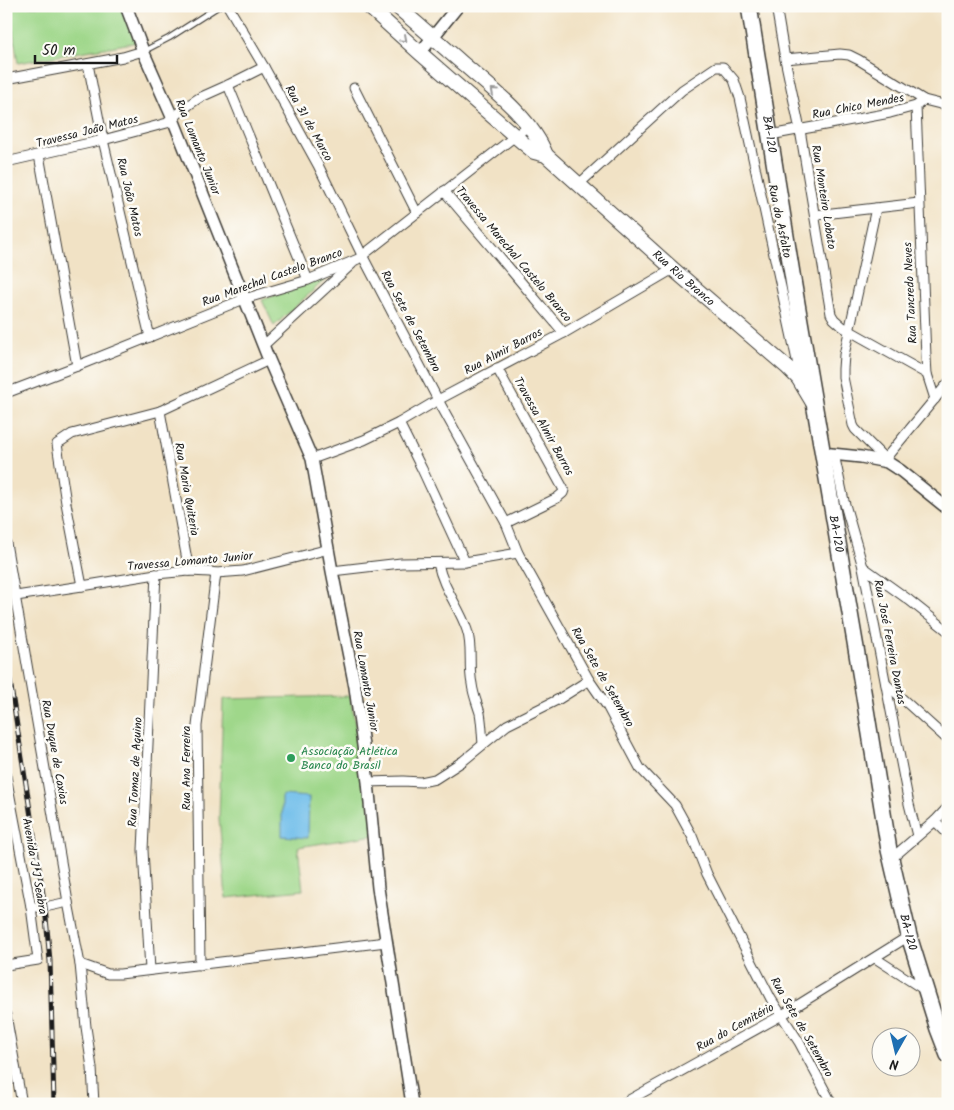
<svg xmlns="http://www.w3.org/2000/svg" width="954" height="1110" viewBox="0 0 954 1110" font-family="Kalam,sans-serif">
<style>
.green{fill:#9fd78a;stroke:#5e7a53}
.water{fill:#70beea;stroke:#466d83}
.lines{fill:none;stroke-linecap:round;stroke-linejoin:round}
.service-casing{stroke:#3c3a35;stroke-width:7}
.minor-casing{stroke:#3c3a35;stroke-width:11}
.tertiary-casing{stroke:#3c3a35;stroke-width:14}
.secondary-casing{stroke:#3c3a35;stroke-width:16}
.primary-casing{stroke:#3c3a35;stroke-width:18}
.service{stroke:#fff;stroke-width:4.5}
.minor{stroke:#fff;stroke-width:9}
.tertiary{stroke:#fff;stroke-width:11}
.secondary{stroke:#fff;stroke-width:14}
.primary{stroke:#fff;stroke-width:15}
.rail-casing{stroke:#1c1c1c;stroke-width:5}
.rail{stroke:#fdfcf7;stroke-width:3;stroke-dasharray:9;stroke-linecap:butt}
.oneway{stroke:#999}
.leisure-dot{fill:#2e9e5b;stroke:#fdfcf7;stroke-width:2}
.labels{text-anchor:middle;stroke-width:5;stroke-linejoin:round;paint-order:stroke}
.street-label{font-size:12px;fill:#1c1c1c;stroke:#fdfcf7}
.leisure-label{font-size:12px;fill:#27864d;stroke:#fdfcf7;text-anchor:start}
</style>
<rect width="100%" height="100%" fill="#fdfcf7"/>
<filter id="ink" filterUnits="userSpaceOnUse"><feTurbulence type="fractalNoise" baseFrequency=".02" numOctaves="2"/><feDisplacementMap in="SourceGraphic" scale="10" xChannelSelector="R" yChannelSelector="G"/><feConvolveMatrix kernelMatrix="1 2 1 2 8 2 1 2 1" color-interpolation-filters="sRGB"/></filter>
<filter id="wash" filterUnits="userSpaceOnUse"><feTurbulence type="fractalNoise" baseFrequency=".0096" numOctaves="4" result="noise"/><feDisplacementMap in="SourceGraphic" scale="20" xChannelSelector="R" yChannelSelector="G"/><feGaussianBlur stdDeviation="1.12" result="paint"/><feColorMatrix in="noise" values="0 0 0 0 0 0 0 0 0 0 0 0 0 0 0 0 0 1.4 0 .05"/><feComposite in="paint" operator="in"/></filter>
<g filter="url(#wash)">
<rect width="100%" height="100%" fill="#f1e2c5"/>
<g class="green">
<polygon points="9,6 122,6 138,42 18,63"/>
<polygon points="329,276 274,326 262,300"/>
<polygon points="350,696 375,835 298,847 303,890 226,898 219,818 223,699"/>
</g>
<polygon class="water" points="282,795 309,797 308,838 282,836"/>
</g>
<g filter="url(#ink)">
<g class="lines">
<defs>
<polyline id="service" points="144,51 169,38 219,6"/>
<g id="minor">
<polyline points="228,6 264,67 318,165 362,255 438,400 506,523 518,553 589,680 607,706 640,768 675,805 692,836 707,874 771,999 799,1042 832,1104"/>
<polyline points="776,6 785,59 840,54 849,55 859,60 924,100"/>
<polyline points="785,59 800,130 831,314 834,319 843,327 927,374"/>
<polyline points="88,64 103,140 150,337"/>
<polyline points="6,79 123,57 143,51"/>
<polyline points="228,85 308,280"/>
<polyline points="354,88 417,213"/>
<polyline points="916,106 926,357 927,374 935,399"/>
<polyline points="770,135 890,113 916,106 924,100 948,106"/>
<polyline points="39,155 77,366"/>
<polyline points="6,162 103,140 167,123 190,104 199,98 228,85 264,67"/>
<polyline points="579,184 682,90 716,67 723,67 734,80 740,98 801,379"/>
<polyline points="444,191 564,333"/>
<polyline points="876,208 844,355 843,369 843,377 853,425 855,429 889,463"/>
<polyline points="815,215 919,203"/>
<polyline points="264,345 352,264"/>
<polyline points="269,360 160,411 72,434 57,444 66,503 82,586 156,574 189,571 210,572 216,573 243,571 329,549"/>
<polyline points="497,368 564,490 563,493 557,498 506,523"/>
<polyline points="6,393 77,366 244,299 308,280 358,259 528,126"/>
<polyline points="160,411 189,571"/>
<polyline points="399,423 422,469 465,562"/>
<polyline points="834,454 844,501 863,567 909,804 917,836"/>
<polyline points="312,459 364,440 399,423 438,400 564,333 673,269"/>
<polyline points="885,459 948,383"/>
<polyline points="6,543 68,902 80,964 86,1027 92,1068 94,1104"/>
<path d="M438 563C443 589 459 606 467 630 473 647 468 666 472 684 473 694 477 703 480 713 482 724 482 734 483 744"/>
<polyline points="863,567 909,600 948,631"/>
<polyline points="332,571 401,563 465,562 518,553"/>
<polyline points="16,596 82,586"/>
<polyline points="886,684 948,740"/>
<polyline points="6,776 31,907 38,960 6,965"/>
<polyline points="368,782 403,781 421,782 435,779 463,761 507,725 559,699 589,680"/>
<polyline points="935,821 948,834"/>
<polyline points="891,859 935,821 948,807"/>
<polyline points="31,907 45,907 68,902"/>
<polyline points="875,958 926,991"/>
<polyline points="80,964 108,974 120,974 386,942"/>
<polyline points="200,965 197,726 216,573"/>
<polyline points="150,970 143,850 156,574"/>
<polyline points="6,1015 22,1104"/>
<polyline points="622,1104 782,1015 909,936"/>
</g>
<g id="tertiary">
<polyline points="126,6 143,51 173,119 269,360 312,459 332,571 355,687 368,782 378,888 412,1104"/>
<polyline points="420,53 458,6"/>
<polyline points="822,453 861,457 887,462 901,471 948,509"/>
</g>
<g id="secondary">
<path id="s1" d="M368 6 420 53 515 136 534 152 546 155 673 269 788 368 798 378 813 403"/>
<path d="M396 6C418 24 439 43 461 62 490 87 532 118 546 155"/>
</g>
<g id="primary">
<path id="s2" d="M749 6 794 286 856 648 889 850 909 936 938 1029 948 1055"/>
</g>
</defs>
<use href="#service" class="service-casing"/>
<use href="#minor" class="minor-casing"/>
<use href="#tertiary" class="tertiary-casing"/>
<use href="#secondary" class="secondary-casing"/>
<use href="#primary" class="primary-casing"/>
<use href="#service" class="service"/>
<use href="#minor" class="minor"/>
<use href="#tertiary" class="tertiary"/>
<use href="#secondary" class="secondary"/>
<use href="#primary" class="primary"/>
<defs>
<polyline id="rail" points="6,655 45,907 50,961 54,1104"/>
</defs>
<use href="#rail" class="rail-casing"/>
<use href="#rail" class="rail"/>
</g>
<defs><path id="oneway-chevron" d="M-2-3.5L2.5 0L-2 3.5" fill="none" stroke-width="1.6" stroke-linecap="round" stroke-linejoin="round" transform="scale(1.25)"/></defs>
<g class="oneway">
<use href="#oneway-chevron" transform="translate(404 39) rotate(42)"/>
<use href="#oneway-chevron" transform="translate(494 91) rotate(-138)"/>
</g>
</g>
<circle class="leisure-dot" cx="291" cy="758" r="5"/>
<g class="labels">
<g class="street-label">
<text transform="translate(858 106) rotate(-11)" y="4">Rua Chico Mendes</text>
<text transform="translate(309 123) rotate(61)" y="4">Rua 31 de Marco</text>
<text transform="translate(87 131) rotate(-14)" y="4">Travessa João Matos</text>
<text dy="4" stroke="none"><textPath href="#s2" startOffset="130">BA-120</textPath></text>
<text transform="translate(198 147) rotate(68)" y="4">Rua Lomanto Junior</text>
<text transform="translate(130 197) rotate(77)" y="4">Rua João Matos</text>
<text transform="translate(824 197) rotate(81)" y="4">Rua Monteiro Lobato</text>
<text transform="translate(780 221) rotate(78)" y="4">Rua do Asfalto</text>
<text transform="translate(514 254) rotate(50)" y="4">Travessa Marechal Castelo Branco</text>
<text transform="translate(272 277) rotate(-20)" y="4">Rua Marechal Castelo Branco</text>
<text dy="4" stroke="none"><textPath href="#s1" startOffset="418">Rua Rio Branco</textPath></text>
<text transform="translate(910 293) rotate(-93)" y="4">Rua Tancredo Neves</text>
<text transform="translate(411 321) rotate(62)" y="4">Rua Sete de Setembro</text>
<text transform="translate(503 351) rotate(-28)" y="4">Rua Almir Barros</text>
<text transform="translate(544 426) rotate(61)" y="4">Travessa Almir Barros</text>
<text transform="translate(187 489) rotate(80)" y="4">Rua Maria Quiteria</text>
<text dy="4" stroke="none"><textPath href="#s2" startOffset="535">BA-120</textPath></text>
<text transform="translate(190 561) rotate(-5)" y="4">Travessa Lomanto Junior</text>
<text transform="translate(890 642) rotate(79)" y="4">Rua José Ferreira Dantas</text>
<text transform="translate(603 677) rotate(60)" y="4">Rua Sete de Setembro</text>
<text transform="translate(366 681) rotate(80)" y="4">Rua Lomanto Junior</text>
<text transform="translate(55 752) rotate(80)" y="4">Rua Duque de Caxias</text>
<text transform="translate(186 768) rotate(-90)" y="4">Rua Ana Ferreira</text>
<text transform="translate(135 772) rotate(-87)" y="4">Rua Tomaz de Aquino</text>
<text transform="translate(35 866) rotate(80)" y="4">Avenida J J Seabra</text>
<text dy="4" stroke="none"><textPath href="#s2" startOffset="940">BA-120</textPath></text>
<text transform="translate(735 1027) rotate(-29)" y="4">Rua do Cemitério</text>
<text transform="translate(802 1027) rotate(60)" y="4">Rua Sete de Setembro</text>
</g>
<g class="leisure-label">
<text x="301" y="755">Associação Atlética<tspan x="301" dy="14">Banco do Brasil</tspan></text>
</g>
</g>
<rect width="954" height="1110" fill="none" stroke="#fdfcf7" stroke-width="25"/>
<g transform="translate(896 1052) rotate(188)"><circle r="24" fill="#fdfcf7" stroke="#a3a29f"/>
<path d="M0-4L9 19L0 12L-9 19Z" fill="#1f6fb2"/>
<text y="-8" font-size="14" font-weight="bold" text-anchor="middle" fill="#1c1c1c">N</text>
</g>
<path d="M35 55v8h82v-8" fill="none" stroke="#1c1c1c" stroke-width="2.5"/>
<text x="42" y="55" font-size="15" fill="#1c1c1c" stroke="#fdfcf7" stroke-width="4" paint-order="stroke">50 m</text>
</svg>
